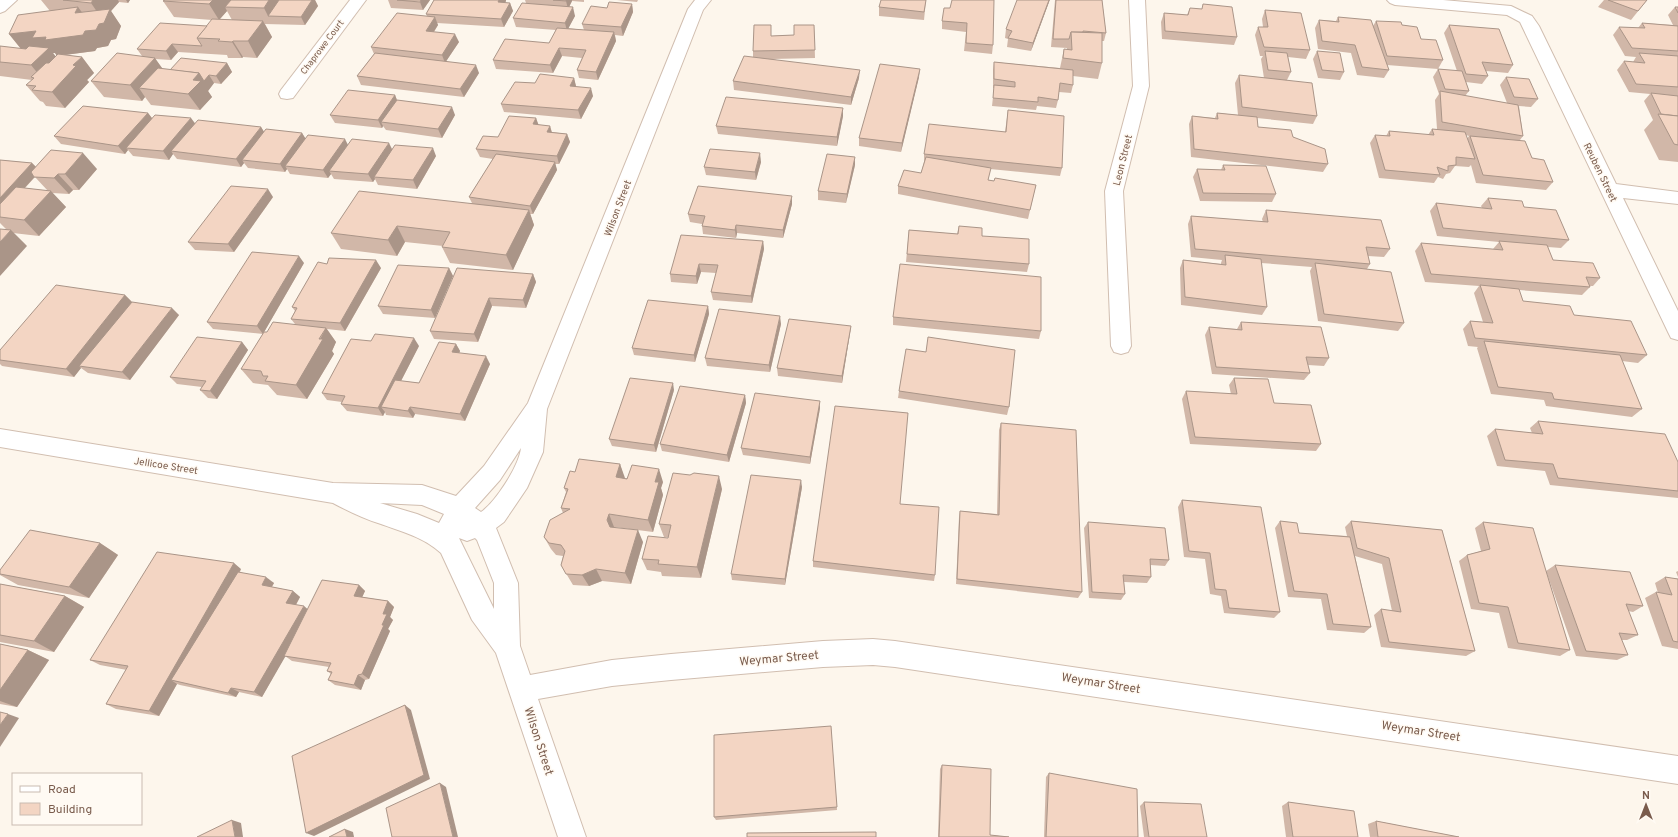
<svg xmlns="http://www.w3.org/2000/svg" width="1678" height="837" viewBox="0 0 1678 837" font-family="Overpass,sans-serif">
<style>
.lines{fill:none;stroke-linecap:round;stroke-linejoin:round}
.minor-casing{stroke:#d1beb0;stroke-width:2}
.minor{fill:#fff;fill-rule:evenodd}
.wall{fill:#d1b7a8;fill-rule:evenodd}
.shaded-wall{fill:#aa9588}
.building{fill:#f3d5c3;stroke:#aa9588}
.labels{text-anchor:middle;stroke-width:3;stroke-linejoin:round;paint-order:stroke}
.far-street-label{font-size:9px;fill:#7a5c4d;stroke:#fffaf3}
.street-label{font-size:10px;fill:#7a5c4d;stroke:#fffaf3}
.near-street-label{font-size:12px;fill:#7a5c4d;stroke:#fffaf3}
</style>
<rect width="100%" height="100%" fill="#fdf6ec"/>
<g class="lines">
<defs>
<g id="minor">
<polygon points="0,0 17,0 5,11 0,13"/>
<polygon points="350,0 366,0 293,98 287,99 281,98 279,94 281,90"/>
<path d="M695 0H711L703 10 547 409 543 452 527 488 504 522 496 528 518 583 520 646 530 675 612 660 671 654 823 641 873 639 895 641 1678 756V784L895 667 873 665 823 667 671 680 612 686 538 699 586 837H558L496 653 472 620 441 553C423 537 403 532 381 524 364 519 348 511 333 503L0 447V429L333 483 422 485 456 496 484 466 528 403 688 9ZM521 448C519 466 495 503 481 512L475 508 500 480ZM380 503 422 505 444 514 439 523 417 514ZM459 538 467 541 475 538 477 540 494 583V609Z"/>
<polygon points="1129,0 1145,0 1149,86 1123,191 1131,346 1128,352 1121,354 1114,352 1111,346 1105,191 1133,86"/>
<polygon points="1387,0 1443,0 1511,6 1532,16 1539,26 1616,184 1678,192 1678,204 1623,198 1678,311 1678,340 1671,338 1668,332 1520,22 1507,15 1395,5 1390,3"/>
</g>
</defs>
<use href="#minor" class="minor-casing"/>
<use href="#minor" class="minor"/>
</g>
<g class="wall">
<path d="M41 0H130L128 3 119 2 111 11 121 26 116 39 111 40 108 46 97 48 95 51 64 55 82 57 94 73 87 80 89 82 65 108 46 106 43 102 40 101 26 85 32 80 0 76V46L21 49 9 34 50 11ZM53 53H55L57 55 55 57Z"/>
<path d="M165 0H315L318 6 305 25 265 24 272 37 257 58 243 57 242 58H228L227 55 178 52 171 60 155 59 163 69 170 70 227 63 232 72 221 84 214 83 208 91 212 97 200 110 151 105 145 97 142 101 104 97 91 81 142 56 137 49 207 26 212 20 174 17 163 1ZM227 11 232 20 220 19Z"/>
<polygon points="388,0 430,0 423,10 391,8"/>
<polygon points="434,0 506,0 505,3 510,3 513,11 504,27 437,23 438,25 434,32 459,42 446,61 479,73 464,97 361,85 357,76 374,54 371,47 427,16 426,14"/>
<polygon points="525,0 584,0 584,2 572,1 569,7 575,16 568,28 584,30 582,24 607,8 632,4 633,12 623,36 615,35 616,41 598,80 579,78 577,70 582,58 562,56 553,73 496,69 493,60 549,43 556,30 516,27 513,18 526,3"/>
<polygon points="617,0 638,0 637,2"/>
<polygon points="926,0 924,20 879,16 879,7"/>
<polygon points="1055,0 1102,0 1106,33 1104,41 1102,41 1102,63 1098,79 1073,76 1073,85 1071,93 1059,92 1058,100 1056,108 1037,106 1036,110 992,106 994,88 993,88 993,70 994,62 1060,68 1064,49 1067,49 1067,48 1051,47"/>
<polygon points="1604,0 1647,0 1631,20 1598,7"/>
<polygon points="1049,2 1031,51 1007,47 1008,39 1005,38 1006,29"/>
<polygon points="1675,7 1678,7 1678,162 1659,160 1644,130 1653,120 1644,101 1650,94 1629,92 1617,70 1624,61 1633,62 1636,57 1625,56 1613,35 1619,27 1638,28 1642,23 1673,25 1668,15"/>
<polygon points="950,8 993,45 992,54 964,51 966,32 942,29 942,21"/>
<polygon points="1190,8 1237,37 1234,45 1162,39 1161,22 1164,13 1187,15"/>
<polygon points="1265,10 1310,50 1306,59 1288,57 1291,72 1287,80 1317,116 1313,124 1257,118 1258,127 1293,137 1328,164 1323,172 1191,157 1189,124 1192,116 1215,118 1217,113 1238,115 1235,83 1239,75 1264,78 1261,59 1263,56 1260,56 1255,35 1258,27 1263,27 1262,19"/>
<polygon points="1338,17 1373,26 1376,21 1402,25 1421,39 1443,60 1438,69 1387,65 1389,70 1384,78 1357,75 1351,53 1318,49 1315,28 1319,20 1336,21"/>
<polygon points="814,25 815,58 772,59 859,78 851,105 734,90 733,81 753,57 753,51 772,36 794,35"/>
<path d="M1449 25 1513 65 1508 73 1486 71 1488 76 1482 84 1466 82 1469 91 1465 96 1507 103 1500 85 1506 77 1538 99 1531 107 1519 106 1523 136 1520 140 1532 158 1553 182 1546 190 1476 183 1471 165 1469 167 1455 166 1450 173 1446 174 1443 179 1438 177 1434 183 1379 178 1370 143 1375 135 1386 136 1389 131 1428 135 1432 129H1437L1435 100 1439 94 1433 77 1438 69 1457 71 1444 33ZM1466 135 1469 136 1467 139Z"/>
<polygon points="1317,51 1344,72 1340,80 1318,78 1313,59"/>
<polygon points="919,77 901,152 859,146 859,138"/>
<polygon points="574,78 576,87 593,96 581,119 504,112 501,104 535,83"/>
<polygon points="395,95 397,100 455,115 442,138 386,130 383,126 382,128 335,123 330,115"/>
<polygon points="1008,110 1062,168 1060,176 990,169 988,180 994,181 1036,185 1028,219 898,194 898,186 921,173 924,162 924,154 1005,132"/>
<polygon points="148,113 152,118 195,123 261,127 264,132 302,133 305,138 348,145 392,149 436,156 417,189 378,185 375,179 373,182 334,179 331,174 328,178 290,174 287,169 285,172 248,168 244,163 241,167 177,159 173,154 169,160 133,156 128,150 125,154 61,144 54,136"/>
<polygon points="843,116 837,146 718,134 716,126"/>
<polygon points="536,118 538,125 550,126 552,132 567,134 570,142 559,164 555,164 557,170 533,214 530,214 534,225 513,270 450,263 442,247 443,246 405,242 397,256 341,249 331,233 472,203 469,197 493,159 480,157 476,149 498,137"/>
<path d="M0 160 32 163 36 167 97 169 79 190H73L69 194 52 193 66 207 39 236 13 233 27 246 7 230 0 223ZM35 177 48 191 25 188Z"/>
<polygon points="761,162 756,180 706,175 704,167"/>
<polygon points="855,165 846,203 818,200 818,191"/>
<polygon points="1223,165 1276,194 1272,202 1200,201 1193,177 1197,169 1221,170"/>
<polygon points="273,197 234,252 195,250 188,242"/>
<polygon points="1488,198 1524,207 1569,240 1561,248 1548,247 1553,260 1600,278 1593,286 1590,286 1590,287 1582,295 1519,290 1523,301 1574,315 1647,355 1638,363 1622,361 1642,409 1632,417 1546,406 1544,400 1491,394 1477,348 1478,347 1468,346 1463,329 1470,321 1483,322 1474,293 1479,286 1425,282 1415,251 1421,243 1493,249 1499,242 1437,236 1430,211 1436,203 1482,208 1481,206"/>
<polygon points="792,204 783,238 737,233 736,238 703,234 702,226 702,224 690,222 688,214"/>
<polygon points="1266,210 1390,249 1384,257 1368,256 1370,264 1367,269 1404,323 1398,331 1318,321 1310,271 1312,267 1261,263 1267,307 1262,315 1181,305 1180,268 1183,260 1221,264 1221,263 1222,260 1191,257 1188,224 1191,216 1263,222 1262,219"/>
<polygon points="959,226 982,236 1029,264 1027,272 906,262 909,230 957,234"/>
<polygon points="763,241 764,249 752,303 713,300 711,292 716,273 701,272 697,284 671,282 670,274"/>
<polygon points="304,263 264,332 267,332 295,324 291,319 295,311 292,307 327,264 381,268 345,331 327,329 336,342 332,351 334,354 307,399 277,395 268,385 253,383 241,369 263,334 213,329 207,322"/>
<polygon points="449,268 453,276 435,318 383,314 378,306"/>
<polygon points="533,274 536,282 526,308 492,306 478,342 434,339 430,331"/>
<polygon points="125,295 132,302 179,315 130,380 88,373 81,368 74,377 2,366 0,364 0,350"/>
<polygon points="708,306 709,314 695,362 634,355 632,348"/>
<polygon points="893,317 1041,331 1039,339 893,325"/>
<polygon points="1241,322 1329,358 1324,366 1308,365 1310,373 1304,380 1212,374 1205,335 1209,327 1237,329"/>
<polygon points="781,324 770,372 707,366 705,358"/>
<polygon points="851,326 850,333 842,383 778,376 777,368"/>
<polygon points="242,342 248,350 217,399 208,398 200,390 202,387 177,384 170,377"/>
<polygon points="456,344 460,351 459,353 490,364 465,421 415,414 413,418 386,415 385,412 383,416 347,411 341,404 342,402 327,400 322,393 419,346 401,381 419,383"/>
<polygon points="926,352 1009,407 1007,415 898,398 899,391"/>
<polygon points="1234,378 1274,403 1321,444 1316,451 1190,444 1182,399 1186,391 1231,394 1229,385"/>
<polygon points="674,390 656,452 612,446 609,439"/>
<polygon points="745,395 746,403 729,462 662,451 660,444"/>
<polygon points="820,408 810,464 743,455 741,448"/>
<polygon points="1538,421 1678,462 1678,498 1550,485 1545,471 1497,466 1487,436 1495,429 1532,433 1530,428"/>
<polygon points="1001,423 1082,592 1078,598 956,584 959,517 960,511 997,514 999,430"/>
<polygon points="620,464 624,478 663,482 661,488 663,495 653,532 614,527 643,542 631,584 602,581 589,586 573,585 561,565 563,556 556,555 551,549 544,537 563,513 561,508 566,492 564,488 575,472"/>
<polygon points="802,487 785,585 732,580 731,574"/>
<polygon points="722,489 701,578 662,576 661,572 647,570 642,559 668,538 668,537 664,537 659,524"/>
<polygon points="1182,500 1280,612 1274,618 1224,613 1221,596 1210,594 1205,559 1184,557 1178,507"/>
<polygon points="900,504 935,575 934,581 813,567 813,561"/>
<polygon points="1280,521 1299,533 1347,536 1345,527 1351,521 1442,530 1475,651 1466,656 1381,647 1374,615 1381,609 1392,611 1382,564 1355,556 1371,627 1364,633 1327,630 1321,599 1288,597 1275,528"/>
<polygon points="1088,522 1169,560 1165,566 1150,565 1151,577 1147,583 1124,582 1125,594 1121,600 1089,598 1084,528"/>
<polygon points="1483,522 1546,571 1555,565 1643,606 1633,612 1628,611 1638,635 1627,640 1621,640 1628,655 1617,660 1576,656 1546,571 1570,650 1560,656 1508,648 1499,613 1471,609 1459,561 1467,555 1481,551 1475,528"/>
<polygon points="100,543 118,555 89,598 18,585 0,575 0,570"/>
<polygon points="241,569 240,572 274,583 272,587 293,591 300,597 296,605 307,610 359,585 365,591 362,597 388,601 394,607 390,617 393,620 388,629 390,631 369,679 365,680 361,690 335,685 328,680 331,674 327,671 329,667 292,661 285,656 262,697 239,692 236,697 180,685 177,684 159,716 116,709 106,704 127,670 100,665 90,660"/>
<polygon points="1678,571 1678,577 1676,572"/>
<polygon points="1665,577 1678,579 1678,649 1662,646 1645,598 1656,592 1658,593 1655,583"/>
<polygon points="0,584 65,596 84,607 54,652 0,642"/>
<polygon points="0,644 28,650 49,660 17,707 0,704"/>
<polygon points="831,726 837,810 716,820 714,817"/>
<polygon points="942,765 990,835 1009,837 938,837 940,769"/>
<polygon points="1049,773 1138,837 1044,837 1046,777"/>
<polygon points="1144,802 1207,837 1144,837 1140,806"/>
<polygon points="1288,802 1358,837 1286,837 1282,806"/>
<polygon points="1376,821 1459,837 1370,837 1368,824"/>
</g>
<g class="shaded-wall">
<polygon points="93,0 118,0 119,2 111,11 121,26 116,39 111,40 108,46 97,48 95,51 57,56 55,53 53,53 62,64 44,81 31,65 22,50 9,34 36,31 85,31 99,24 102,19 91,3"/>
<polygon points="126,0 130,0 128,3"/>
<polygon points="213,0 232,0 225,7 227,11 219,20 209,4"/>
<polygon points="269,0 284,0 268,16 264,8"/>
<polygon points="312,0 315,0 318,6 305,25 301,17"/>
<polygon points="421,0 430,0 423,10 420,2"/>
<polygon points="499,0 506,0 506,1 501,10 498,2"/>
<polygon points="566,0 572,0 572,1 568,9 566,1"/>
<polygon points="1049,0 1050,0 1049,2 1031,51 1033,43"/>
<polygon points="510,3 513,11 504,27 501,19"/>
<polygon points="632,4 633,12 623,36 621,27"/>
<polygon points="78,7 90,23 75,13"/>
<polygon points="573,7 575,16 567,31 565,23"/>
<polygon points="435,17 438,25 429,39 426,31"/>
<polygon points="263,21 272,37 257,58 248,41"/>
<polygon points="614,32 616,41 598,80 596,72"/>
<polygon points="455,34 459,42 445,63 442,55"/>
<polygon points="233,41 243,57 242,58 232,42"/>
<polygon points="172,44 178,52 171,60 166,51"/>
<polygon points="559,48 562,56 553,73 550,65"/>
<polygon points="82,57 94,73 87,80 89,82 65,108 52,92 73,65"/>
<polygon points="155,58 166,74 139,88 145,97 142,101 130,85"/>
<polygon points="227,63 232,72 221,84 216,76"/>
<polygon points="476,65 479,73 464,97 460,89"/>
<polygon points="920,69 919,77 901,152 902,143"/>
<polygon points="860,70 859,78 851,105 851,97"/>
<polygon points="199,73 209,75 214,83 208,91 212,97 200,110 188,94 193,80"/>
<polygon points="574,78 576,86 572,95 570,86"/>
<polygon points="591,88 593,96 581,119 578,110"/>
<polygon points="395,95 398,103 381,122 383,126 382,128 378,120"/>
<polygon points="452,107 455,115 442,138 438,129"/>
<polygon points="843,108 843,116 837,146 837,137"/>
<polygon points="148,113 154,121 126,148 128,150 125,154 118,146"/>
<polygon points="191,118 197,126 171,151 173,154 169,160 163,151"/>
<polygon points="536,118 539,126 533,124"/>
<polygon points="550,126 552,134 547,132"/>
<polygon points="261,127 266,135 242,160 244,163 241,167 236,159"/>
<polygon points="302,133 307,141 285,166 287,169 285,172 280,164"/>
<polygon points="567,134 570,142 559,164 557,156"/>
<polygon points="345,139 349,147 329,171 331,174 328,178 323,170"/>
<polygon points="389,143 393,151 374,177 375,179 373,182 368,174"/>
<polygon points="433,148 436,156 417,189 413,180"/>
<polygon points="83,153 97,169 79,190 65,174"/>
<polygon points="760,153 761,162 756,180 755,172"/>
<polygon points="855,157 855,165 846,203 847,194"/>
<polygon points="555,162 557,170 533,214 530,206"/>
<polygon points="32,163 40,171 0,215 0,198"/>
<polygon points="58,174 73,190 69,194 54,178"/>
<polygon points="268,189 273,197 234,252 228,244"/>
<polygon points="51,191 66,207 39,236 24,220"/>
<polygon points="792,196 792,204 783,238 783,230"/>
<polygon points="529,210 534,225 513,270 506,255"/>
<polygon points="736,225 737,233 736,238 735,230"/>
<polygon points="397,226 405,242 397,256 388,240"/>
<polygon points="11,230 27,246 0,276 0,242"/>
<polygon points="763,241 764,249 752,303 751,296"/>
<polygon points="299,256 304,263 263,334 257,326"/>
<polygon points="376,260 381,268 345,331 340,323"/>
<polygon points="699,264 701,272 697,284 696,276"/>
<polygon points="449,268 453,276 435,318 431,310"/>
<polygon points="533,274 536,282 526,308 523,300"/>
<polygon points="125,295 133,303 79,366 81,368 74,377 66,369"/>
<polygon points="489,298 492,306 478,342 474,334"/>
<polygon points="708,306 709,314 695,362 694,355"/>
<polygon points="172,308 179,315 130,380 122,372"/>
<polygon points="780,316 781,324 770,372 769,365"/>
<polygon points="851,326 850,333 842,383 842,376"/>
<polygon points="326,328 336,342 332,351 334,354 307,399 296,385"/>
<polygon points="414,338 419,346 387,408 381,407 385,412 383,416 378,408"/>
<polygon points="242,342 248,350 217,399 210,391"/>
<polygon points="456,344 460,351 456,360 452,352"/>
<polygon points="486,356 490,364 465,421 460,414"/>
<polygon points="673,383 674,390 656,452 654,445"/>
<polygon points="745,395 746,403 729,462 727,455"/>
<polygon points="820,401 820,408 810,464 810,457"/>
<polygon points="410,407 415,414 413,418 408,411"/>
<polygon points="620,464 625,478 621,490 616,477"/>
<polygon points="659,469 663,482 661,488 663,495 653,532 648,520 655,482"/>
<polygon points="719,476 722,489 701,578 697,567"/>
<polygon points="801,480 802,487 785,585 785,579"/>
<polygon points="609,514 614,527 612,532 607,520"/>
<polygon points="638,530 643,542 631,584 625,573"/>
<polygon points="100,543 118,555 89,598 69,587"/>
<polygon points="234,563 241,569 178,682 171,680 177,684 159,716 149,711"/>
<polygon points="596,569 602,581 589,586 582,575"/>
<polygon points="266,577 274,583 269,591 262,585"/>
<polygon points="359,585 365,591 360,602 354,596"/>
<polygon points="293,591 300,597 294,608 286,603"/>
<polygon points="65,596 84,607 54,652 34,641"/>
<polygon points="388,601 394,607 390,617 393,620 388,629 390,631 369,679 362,674 382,625 383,614"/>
<polygon points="304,606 311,612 262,697 254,692"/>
<polygon points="28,650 49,660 17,707 0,701 0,690"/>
<polygon points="358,675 365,680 361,690 354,685"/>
<polygon points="231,688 239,692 236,697 228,693"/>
<polygon points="405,705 411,710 430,779 314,836 306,833"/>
<polygon points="8,714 19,718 0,747 0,725"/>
<polygon points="440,783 446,787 458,837 453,837"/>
<polygon points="232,820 241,823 243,837 235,837"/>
<polygon points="345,829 353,832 354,837 347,837"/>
</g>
<g class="building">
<polygon points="63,0 93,0 91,3"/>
<polygon points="165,0 213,0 209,4 163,1"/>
<polygon points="231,0 269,0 264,8 225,7"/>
<polygon points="279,0 312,0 301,17 268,16"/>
<polygon points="397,0 421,0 420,2"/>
<polygon points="434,0 499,0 498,2 510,3 501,19 426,14"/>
<polygon points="553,0 566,0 566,1"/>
<polygon points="881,0 926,0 924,12 879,7"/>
<polygon points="952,0 994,0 993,45 966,43 967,23 942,21 944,8 950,8"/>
<polygon points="1017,0 1049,0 1033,43 1008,38 1012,31 1006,29"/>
<polygon points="1056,0 1102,0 1106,33 1083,31 1083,32 1071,32 1069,39 1053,39"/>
<polygon points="1608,0 1647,0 1638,11"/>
<polygon points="609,2 632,4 621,27 582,24 591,6 607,8"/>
<polygon points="522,3 573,7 565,23 513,18"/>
<polygon points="1203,4 1232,7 1237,37 1165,31 1164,13 1188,15 1190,8 1202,9"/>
<polygon points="78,7 75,13 110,9 104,23 99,24 96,30 85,31 83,35 45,40 46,37 32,38 36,31 9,34 18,15"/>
<polygon points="1675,7 1678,7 1678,13"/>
<polygon points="1265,10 1301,13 1310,50 1264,47 1258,27 1268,27"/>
<polygon points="397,13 435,17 426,31 455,34 442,55 371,47"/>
<polygon points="1338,17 1371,20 1389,70 1362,67 1355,45 1322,41 1319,20 1339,22"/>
<polygon points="212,19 263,21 248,41 233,41 232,42 218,41 220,39 197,38"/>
<polygon points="1376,21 1401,22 1402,25 1417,27 1421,39 1436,40 1443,60 1387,56"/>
<polygon points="160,23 207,26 197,38 202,46 172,44 166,51 137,49"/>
<polygon points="1642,23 1678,26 1678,51 1632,48 1619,27 1645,28"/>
<polygon points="754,25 771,25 771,36 794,35 794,25 814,25 815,50 753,51"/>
<polygon points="1449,25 1499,29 1513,65 1482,62 1488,76 1466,74"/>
<polygon points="557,28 614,32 596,72 577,70 586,50 559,48 550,65 493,60 505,39 549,43"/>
<polygon points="1071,32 1102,33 1102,63 1063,58 1064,49 1072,50"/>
<polygon points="0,46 26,49 29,46 49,48 31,65 0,62"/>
<polygon points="1265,51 1287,53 1291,72 1268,70"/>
<polygon points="1317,51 1340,53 1344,72 1322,70"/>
<polygon points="117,53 155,58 130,85 91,81"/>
<polygon points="375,53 476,65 460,89 357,76"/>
<polygon points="1639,53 1678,56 1678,87 1636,84 1624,61 1645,63"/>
<polygon points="58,54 82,57 73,65 76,66 52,92 32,90 36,86 26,85 34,78 31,77 46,63 49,63"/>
<polygon points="744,56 860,70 851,97 733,81"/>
<polygon points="181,58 227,63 216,76 209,75 204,81 199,73 170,70"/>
<polygon points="994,62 1073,70 1073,85 1060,83 1058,100 1038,97 1038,102 993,98 994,85 1015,87 1015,82 994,79"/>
<polygon points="880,64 920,69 902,143 859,138"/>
<polygon points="158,68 199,73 193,80 201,81 188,94 139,88"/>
<polygon points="1438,69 1462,71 1469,91 1445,89"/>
<polygon points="540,74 574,78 570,86 591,88 578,110 501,104 515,82 535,83"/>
<polygon points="1239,75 1312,83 1317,116 1242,107"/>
<polygon points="1506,77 1529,79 1538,99 1514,97"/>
<polygon points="348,90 395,95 378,120 330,115"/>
<polygon points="1440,91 1518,105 1523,136 1442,122"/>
<polygon points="1651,93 1678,96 1678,116 1661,114"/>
<polygon points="726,97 843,108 837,137 716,126"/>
<polygon points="397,100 452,107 438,129 381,122"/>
<polygon points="83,106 148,113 118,146 54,136"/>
<polygon points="1008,110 1064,116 1062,168 924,154 929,124 1006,132"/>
<polygon points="1217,113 1257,117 1258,127 1291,130 1293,137 1325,149 1328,164 1194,149 1192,116 1218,119"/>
<polygon points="1658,114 1678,116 1678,145 1674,144"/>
<polygon points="155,115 191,118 163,151 126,148"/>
<polygon points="509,116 536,118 533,124 550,126 547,132 567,134 557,156 476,149 483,136 498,137"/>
<polygon points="198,120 261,127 236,159 171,151"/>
<polygon points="266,129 302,133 280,164 242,160"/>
<polygon points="1432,129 1465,132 1475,159 1456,157 1456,165 1448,166 1448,171 1437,167 1440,175 1385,170 1375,135 1390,136 1389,131 1434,135"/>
<polygon points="308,135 345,139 323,170 285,166"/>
<polygon points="1470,136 1525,141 1532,158 1544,160 1553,182 1483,175"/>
<polygon points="352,139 389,143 368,174 329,171"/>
<polygon points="395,145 433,148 413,180 374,177"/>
<polygon points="710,149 760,153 755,172 704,167"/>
<polygon points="51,150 83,153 65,174 58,174 54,178 34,177 31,172"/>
<polygon points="496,154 555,162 530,206 469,197"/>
<polygon points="827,154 855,157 847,194 818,191"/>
<polygon points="926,157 991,168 988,180 994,181 995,178 1036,185 1030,210 898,186 904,170 921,173"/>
<polygon points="0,160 32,163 0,198"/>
<polygon points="1223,165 1266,166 1276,194 1203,193 1197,169 1225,170"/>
<polygon points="231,186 268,189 228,244 188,242"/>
<polygon points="698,186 792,196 783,230 736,225 735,230 702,226 705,216 688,214"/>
<polygon points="16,187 51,191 24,220 0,217 0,204"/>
<polygon points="359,191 529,210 506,255 442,247 450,232 397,226 388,240 331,233"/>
<polygon points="1488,198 1522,201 1524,207 1556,210 1569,240 1443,228 1436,203 1492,209"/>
<polygon points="1266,210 1381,220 1390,249 1366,247 1370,264 1195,249 1191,216 1268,222"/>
<polygon points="959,226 982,228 982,236 1029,239 1029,264 907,254 909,230 958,234"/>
<polygon points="0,229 11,230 0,242"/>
<polygon points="681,235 763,241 751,296 711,292 718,265 699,264 696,276 670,274"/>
<polygon points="1499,241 1547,245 1553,260 1593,263 1600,278 1586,277 1590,287 1431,274 1421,243 1503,250"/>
<polygon points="252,252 299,256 257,326 207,322"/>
<polygon points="1225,255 1261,259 1267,307 1185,297 1183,260 1226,265"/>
<polygon points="329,258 376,260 340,323 291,319 297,308 292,307 318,262 327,264"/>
<polygon points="1315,263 1391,272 1404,323 1324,314"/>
<polygon points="900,264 1041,277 1041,331 893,317"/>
<polygon points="398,265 449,268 431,310 378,306"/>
<polygon points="457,268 533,274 523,300 489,298 474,334 430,331"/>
<polygon points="56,285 125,295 66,369 0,360 0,350"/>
<polygon points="1480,285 1519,289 1523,301 1570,306 1574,315 1631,321 1647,355 1475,338 1470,321 1493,323"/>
<polygon points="648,300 708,306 694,355 632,348"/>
<polygon points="132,302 172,308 122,372 79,366"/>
<polygon points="719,309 780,316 769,365 705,358"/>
<polygon points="789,319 851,326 842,376 777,368"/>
<polygon points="273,322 326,328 319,339 323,339 296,385 265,381 268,376 263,376 261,371 241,369 264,332 267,332"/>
<polygon points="1241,322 1321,327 1329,358 1306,357 1310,373 1216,367 1209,327 1242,330"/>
<polygon points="375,334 414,338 378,408 341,404 345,396 322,393 351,339 371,341"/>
<polygon points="197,337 242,342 210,391 200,390 206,381 170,377"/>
<polygon points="928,337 1015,350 1009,407 899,391 906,349 926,352"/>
<polygon points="1484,341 1620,355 1642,409 1554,399 1552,393 1498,387"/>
<polygon points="439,342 456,344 452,352 486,356 460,414 410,407 408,411 381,407 395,380 419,383"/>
<polygon points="630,378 673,383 654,445 609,439"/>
<polygon points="1234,378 1268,379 1274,403 1311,405 1321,444 1195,437 1186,391 1237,394"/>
<polygon points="680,386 745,395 727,455 660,444"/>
<polygon points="755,393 820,401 810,457 741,448"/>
<polygon points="835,406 908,413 900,504 939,507 935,575 813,561"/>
<polygon points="1538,421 1665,434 1678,462 1678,491 1558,478 1553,464 1505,460 1495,429 1543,434"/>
<polygon points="1001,423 1076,430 1082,592 957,579 960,511 999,515"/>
<polygon points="579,459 620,464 616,477 627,479 632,465 659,469 655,482 659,482 648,520 609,514 607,520 610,527 638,530 625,573 596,569 582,575 566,574 561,565 565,551 561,545 549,543 544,537 550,520 570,509 561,508 568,489 564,488 570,471 575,472"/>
<polygon points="673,473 690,475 694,473 719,476 697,567 658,564 659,560 642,559 648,536 668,538 671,525 659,524"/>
<polygon points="751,475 801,480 785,579 731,574"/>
<polygon points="1182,500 1261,507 1280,612 1229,608 1226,590 1215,589 1210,553 1189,551"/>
<polygon points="1280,521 1297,523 1299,533 1350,537 1371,627 1333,624 1327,594 1294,591"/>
<polygon points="1351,521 1442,530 1475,651 1389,642 1381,609 1401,612 1389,558 1357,548"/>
<polygon points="1088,522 1165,528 1169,560 1150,559 1151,577 1123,575 1125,594 1092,592"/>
<polygon points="1483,522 1533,528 1570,650 1518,643 1508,607 1479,603 1467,555 1490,549"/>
<polygon points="30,530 100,543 69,587 0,574 0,570"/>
<polygon points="157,552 234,563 149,711 106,704 128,666 90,660"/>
<polygon points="1555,565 1630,572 1643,606 1626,604 1638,635 1619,633 1628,655 1586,651"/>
<polygon points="238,572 266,577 262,585 293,591 286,603 304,606 254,692 231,688 228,693 171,680"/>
<polygon points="1665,577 1678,579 1678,642 1673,641 1656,592 1672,595"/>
<polygon points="322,580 359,585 354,596 388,601 383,614 387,614 382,625 384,625 362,674 358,675 354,685 328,680 332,672 327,671 331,663 284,656"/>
<polygon points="0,584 65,596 34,641 0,635"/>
<polygon points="0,644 28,650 0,690"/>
<polygon points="405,705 424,775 306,833 292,756"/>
<polygon points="0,712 8,714 0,725"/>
<polygon points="831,726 837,807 714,817 714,735"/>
<polygon points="942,765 991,769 990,835 1009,837 939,837"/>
<polygon points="1049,773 1137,789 1138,837 1046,837"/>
<polygon points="440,783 453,837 392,837 386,808"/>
<polygon points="1144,802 1201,804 1207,837 1149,837"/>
<polygon points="1288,802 1354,811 1358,837 1293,837"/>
<polygon points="232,820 235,837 197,837"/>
<polygon points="1376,821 1459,837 1378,837"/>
<polygon points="345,829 347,837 329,837"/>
<polygon points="876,832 876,837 747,837 747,833"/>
</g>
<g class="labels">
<g class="far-street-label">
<text transform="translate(322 47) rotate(-53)" y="3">Chaprowe Court</text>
</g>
<g class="street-label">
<text transform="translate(1122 160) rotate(-76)" y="4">Leon Street</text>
<text transform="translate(1601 172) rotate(64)" y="4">Reuben Street</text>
<text transform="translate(617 208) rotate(-69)" y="4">Wilson Street</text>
<text transform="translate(166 465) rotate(9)" y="4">Jellicoe Street</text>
</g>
<g class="near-street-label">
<text transform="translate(779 658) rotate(-5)" y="4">Weymar Street</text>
<text transform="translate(1101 683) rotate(9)" y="4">Weymar Street</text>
<text transform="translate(1421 731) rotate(9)" y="4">Weymar Street</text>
<text transform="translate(539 741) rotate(72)" y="4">Wilson Street</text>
</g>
</g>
<rect x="12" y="773" width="130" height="52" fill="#fffaf3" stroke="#cabbb1"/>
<rect x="20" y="786" width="20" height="6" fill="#ffffff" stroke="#cabbb1"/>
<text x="48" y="793" font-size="12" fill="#7a5c4d">Road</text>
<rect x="20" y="803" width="20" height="12" fill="#f3d5c3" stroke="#cabbb1"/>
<text x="48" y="813" font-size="12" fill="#7a5c4d">Building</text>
<g transform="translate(1646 805)" stroke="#fffaf3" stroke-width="3" paint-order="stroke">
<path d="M0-3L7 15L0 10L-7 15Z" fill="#7a5c4d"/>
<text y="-6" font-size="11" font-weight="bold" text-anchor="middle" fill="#7a5c4d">N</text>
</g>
</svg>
